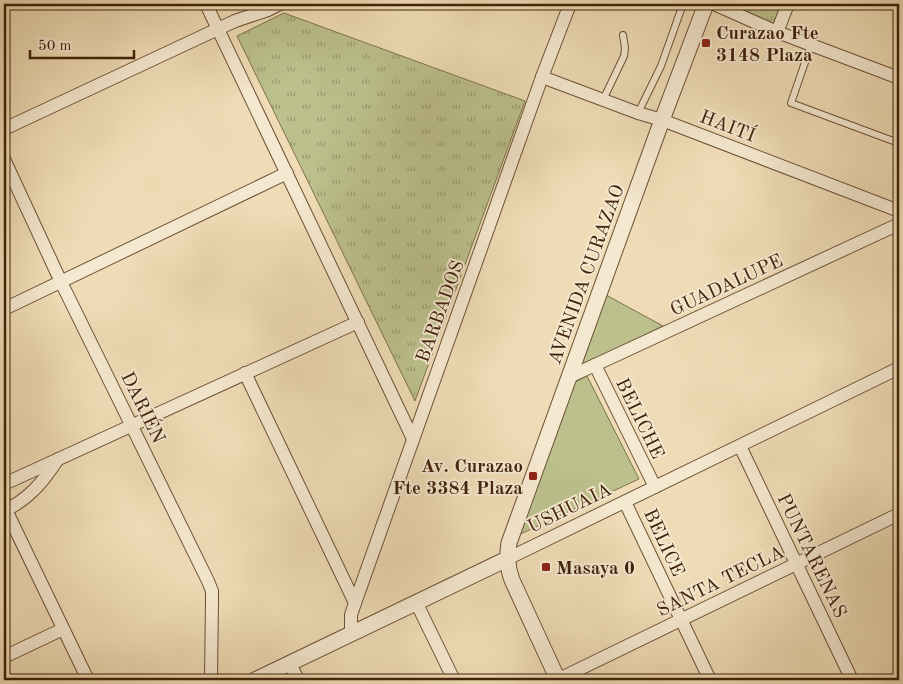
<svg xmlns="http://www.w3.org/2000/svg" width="903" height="684" viewBox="0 0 903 684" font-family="'Old Standard TT',serif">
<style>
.green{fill:#bbc08c;stroke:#7e714c}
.park{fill:url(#park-tufts);stroke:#7e714c}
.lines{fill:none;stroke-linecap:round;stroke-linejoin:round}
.service-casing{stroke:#6c5036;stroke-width:8}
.minor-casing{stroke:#6c5036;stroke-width:14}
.tertiary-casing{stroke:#6c5036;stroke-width:17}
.service{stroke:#f5e8d0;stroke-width:6}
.minor{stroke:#f5e8d0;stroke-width:12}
.tertiary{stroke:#f5e8d0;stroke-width:15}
.poi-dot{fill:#8f2418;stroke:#f5e8d0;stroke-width:2}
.labels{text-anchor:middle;stroke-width:4;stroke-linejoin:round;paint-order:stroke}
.poi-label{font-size:19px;font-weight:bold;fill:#41220b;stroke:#f5e8d0;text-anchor:start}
.street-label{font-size:19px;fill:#41220b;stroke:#f5e8d0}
</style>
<defs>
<pattern id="park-tufts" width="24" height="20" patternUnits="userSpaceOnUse" patternTransform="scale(1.25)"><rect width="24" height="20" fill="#bbc08c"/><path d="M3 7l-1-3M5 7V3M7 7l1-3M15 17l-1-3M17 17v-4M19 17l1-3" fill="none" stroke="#9a9c71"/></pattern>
</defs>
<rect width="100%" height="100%" fill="#efdcb6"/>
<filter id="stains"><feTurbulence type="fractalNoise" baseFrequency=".004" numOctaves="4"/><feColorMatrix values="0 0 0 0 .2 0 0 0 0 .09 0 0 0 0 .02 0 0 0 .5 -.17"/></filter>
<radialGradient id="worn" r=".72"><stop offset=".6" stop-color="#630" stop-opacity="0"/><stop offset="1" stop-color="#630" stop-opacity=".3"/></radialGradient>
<g class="green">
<polygon points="606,295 663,326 580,367"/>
<polygon points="587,376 639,479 514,537 539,470 575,382"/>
</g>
<g class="park">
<polygon points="717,4 784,4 775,26"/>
<polygon points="284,13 525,101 415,401 237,36"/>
</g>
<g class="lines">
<defs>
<g id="service">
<polyline points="811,45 791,103 896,142 899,142"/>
<polyline points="603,100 624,56 625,48 623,35"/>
<polyline points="638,113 661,66 683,4"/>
</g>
<g id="minor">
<polyline points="206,4 413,439"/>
<polyline points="714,4 777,32 899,78"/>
<polyline points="777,32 788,4"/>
<polyline points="542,77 638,113 662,120 899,211"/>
<polyline points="4,129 235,21 268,10 280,4"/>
<polyline points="4,159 61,282 208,581 212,591 212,598 211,680"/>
<polyline points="4,309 287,173"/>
<polyline points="595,365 655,487"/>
<polyline points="245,373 355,603"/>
<polyline points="569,377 899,224"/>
<polyline points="740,446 852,680"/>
<polyline points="4,484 358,322"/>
<polyline points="625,502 710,680"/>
<polyline points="6,510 88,680"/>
<path d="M4 511C29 499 43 482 58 459"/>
<polyline points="507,559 899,368"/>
<polyline points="416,602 454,680"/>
<polyline points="351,633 351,615 355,603 542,77 570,4"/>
<polyline points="4,657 63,629"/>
<polyline points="290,663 298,680"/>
<polyline points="557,680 899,514"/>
</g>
<g id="tertiary">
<polyline points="255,680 507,559"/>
<path d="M558 680 512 580C507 566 507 557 509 543L662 120 706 4"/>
</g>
</defs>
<use href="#service" class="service-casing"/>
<use href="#minor" class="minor-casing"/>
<use href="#tertiary" class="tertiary-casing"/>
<use href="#service" class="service"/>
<use href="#minor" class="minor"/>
<use href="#tertiary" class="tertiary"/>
</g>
<g class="poi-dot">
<rect x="701" y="38" width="10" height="10" rx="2.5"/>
<rect x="528" y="471" width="10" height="10" rx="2.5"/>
<rect x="541" y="562" width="10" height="10" rx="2.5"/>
</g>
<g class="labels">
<g class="poi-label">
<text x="716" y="39">Curazao Fte<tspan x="716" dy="22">3148 Plaza</tspan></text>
<text x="523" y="472" text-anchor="end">Av. Curazao<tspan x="523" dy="22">Fte 3384 Plaza</tspan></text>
<text x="556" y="574">Masaya 0</text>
</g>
<g class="street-label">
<text transform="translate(728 125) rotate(21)" y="7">HAITÍ</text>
<text transform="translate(585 274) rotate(-70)" y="7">AVENIDA CURAZAO</text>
<text transform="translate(726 284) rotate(-25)" y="7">GUADALUPE</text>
<text transform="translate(439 311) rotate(-70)" y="7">BARBADOS</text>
<text transform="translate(144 407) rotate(64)" y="7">DARIÉN</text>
<text transform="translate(641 418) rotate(64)" y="7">BELICHE</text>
<text transform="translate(569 507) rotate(-26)" y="7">USHUAIA</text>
<text transform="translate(665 542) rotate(65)" y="7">BELICE</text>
<text transform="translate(813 555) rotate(64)" y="7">PUNTARENAS</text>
<text transform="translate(720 580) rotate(-26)" y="7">SANTA TECLA</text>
</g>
</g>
<rect width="903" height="684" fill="none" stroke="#efdcb6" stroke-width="20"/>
<rect x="5" y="5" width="893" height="674" fill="none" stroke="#41220b" stroke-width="2.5"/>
<rect x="10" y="10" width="883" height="664" fill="none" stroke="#41220b"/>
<path d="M30 50v8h104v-8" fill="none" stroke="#41220b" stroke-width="2.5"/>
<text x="38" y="50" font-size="15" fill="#41220b" stroke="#f5e8d0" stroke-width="4" paint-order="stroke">50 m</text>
<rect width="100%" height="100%" filter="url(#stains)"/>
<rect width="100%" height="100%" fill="url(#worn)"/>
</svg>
